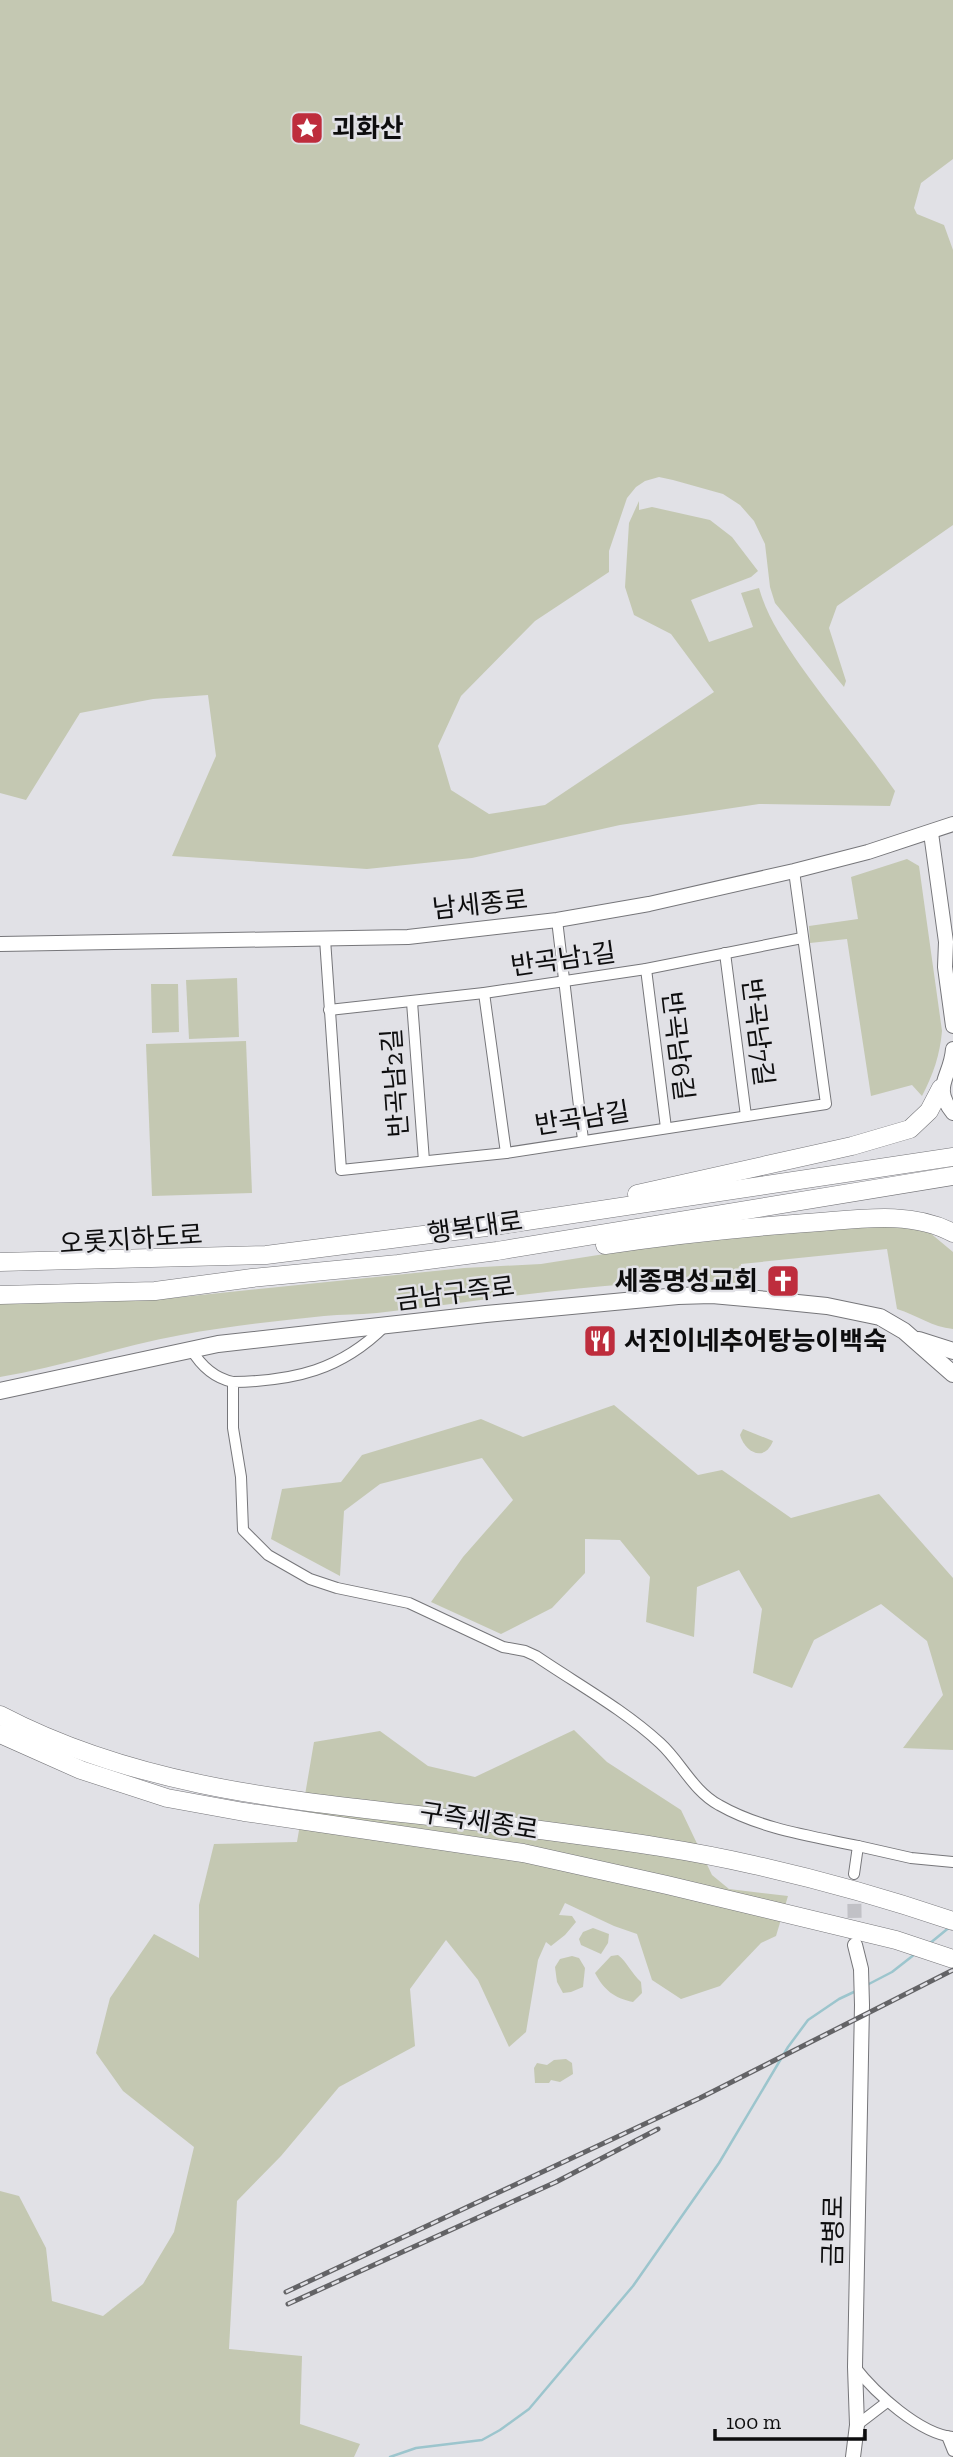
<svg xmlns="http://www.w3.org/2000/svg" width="953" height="2457" viewBox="0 0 953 2457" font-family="'Zilla Slab','Noto Sans KR',serif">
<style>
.green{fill:#c4c8b2}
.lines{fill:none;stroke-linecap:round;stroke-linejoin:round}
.stream{stroke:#9cc5cd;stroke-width:2.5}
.tertiary-tunnel{stroke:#c1c1c6;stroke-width:14;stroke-dasharray:14 7;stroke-linecap:butt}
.minor-casing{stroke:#76767a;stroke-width:12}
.tertiary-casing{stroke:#76767a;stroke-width:16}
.secondary-casing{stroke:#76767a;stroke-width:18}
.trunk-casing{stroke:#76767a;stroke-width:19}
.minor{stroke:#fff;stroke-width:10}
.tertiary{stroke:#fff;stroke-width:14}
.secondary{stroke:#fff;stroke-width:16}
.trunk{stroke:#fff;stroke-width:18}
.rail-casing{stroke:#636366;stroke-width:5}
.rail{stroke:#e1e1e6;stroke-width:2.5;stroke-dasharray:8;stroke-linecap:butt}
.labels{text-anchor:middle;stroke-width:5;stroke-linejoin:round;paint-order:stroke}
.poi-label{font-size:26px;font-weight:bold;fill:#0d0d0e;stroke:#e1e1e6;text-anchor:start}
.street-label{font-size:26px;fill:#0d0d0e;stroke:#e1e1e6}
</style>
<rect width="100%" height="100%" fill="#e1e1e6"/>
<g class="green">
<path d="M0 0H953V159L921 183 914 208 917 214 944 225 953 250V525L837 606 829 628 846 681 844 687 775 603 770 587 765 544 754 521 740 505 723 494 673 480 659 477 645 481 636 487 627 498 609 551V572L535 621 461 696 438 746 451 790 489 814 545 805 714 692 671 634 634 615 625 587 629 523 639 501V510L652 507 710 520 732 537 758 571 751 577 691 600 709 642 753 627 741 593 759 588C767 617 783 640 800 665 830 708 865 748 895 791L890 806 759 804 620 825 472 858 367 869 172 856 216 756 208 695 153 699 80 713 26 800 0 793Z"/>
<path d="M907 859 919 866 942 1031C940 1055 933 1075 922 1096L912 1085 871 1096 847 939 810 943 809 926 858 919 851 877Z"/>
<polygon points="237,978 239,1037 189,1039 186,980"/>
<polygon points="151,984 178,984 179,1032 152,1033"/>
<polygon points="246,1041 252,1193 152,1196 146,1044"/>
<path d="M898 1225 929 1232 953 1252V1329C932 1327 917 1315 897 1309L887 1249 741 1264 742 1283C619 1276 498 1300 377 1313 359 1315 341 1314 324 1316 276 1321 228 1326 181 1335 120 1346 61 1367 0 1377V1303L172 1298 464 1268 541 1264 706 1238Z"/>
<polygon points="614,1405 698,1475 722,1470 791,1518 879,1494 953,1578 953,1750 903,1748 943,1695 927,1641 881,1604 814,1640 792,1688 753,1673 762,1609 739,1570 697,1587 694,1637 646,1622 650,1577 620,1540 585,1539 585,1573 552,1608 501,1634 431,1602 463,1557 513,1500 482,1458 380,1484 344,1511 340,1576 271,1539 282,1489 341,1482 362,1455 481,1419 523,1437"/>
<path d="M743 1429 773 1441C764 1463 745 1452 740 1435Z"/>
<polygon points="574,1730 607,1762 681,1810 712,1875 729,1889 788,1896 776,1936 761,1943 720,1986 681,1999 652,1980 637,1934 614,1926 565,1903 559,1915 572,1916 576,1922 565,1935 551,1946 546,1942 538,1960 526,2032 509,2047 478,1980 446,1940 410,1989 415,2046 339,2087 281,2156 237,2201 229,2349 302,2356 300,2424 360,2444 354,2457 0,2457 0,2191 19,2196 46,2248 52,2301 103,2316 143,2284 174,2232 194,2147 123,2091 96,2053 110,1998 154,1934 199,1958 199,1905 214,1844 297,1842 314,1742 380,1731 428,1766 475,1777"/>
<polygon points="593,1928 609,1934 608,1943 601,1954 581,1945 579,1939 583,1932"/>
<path d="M618 1955C628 1963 631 1973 641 1982L642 1993 633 2002C614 1998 604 1990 595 1973L611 1956Z"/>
<polygon points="572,1956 579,1958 585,1968 583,1987 571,1992 563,1993 557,1982 555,1967 560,1959"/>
<polygon points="566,2059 572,2063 573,2074 560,2082 551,2080 549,2083 535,2083 534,2068 537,2063 547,2065 554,2060"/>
</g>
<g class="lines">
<g class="stream">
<polyline points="929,1944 951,1926"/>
<polyline points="865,1986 892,1972 915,1954"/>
<polyline points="390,2457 416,2448 482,2440 500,2430 529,2409 633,2286 719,2163 788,2047 808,2020 839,1999 856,1991"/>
</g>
<polyline class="tertiary-tunnel" points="854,1883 855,1940"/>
<defs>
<g id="minor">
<polyline points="557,920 583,1140"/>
<polyline points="325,939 341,1170 506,1153 826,1104 794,871"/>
<polyline points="725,953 746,1116"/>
<polyline points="646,969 666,1128"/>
<polyline points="484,993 506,1153"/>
<polyline points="412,1002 424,1161"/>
<polyline points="329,1010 484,993 646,969 802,938"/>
<path d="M385 1326C341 1370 294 1381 233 1382V1428L241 1477 243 1530 268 1555 310 1579 337 1588 409 1603 503 1647 525 1651 536 1656C577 1684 623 1709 660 1743 681 1762 693 1791 719 1805 761 1829 811 1836 858 1846"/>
<path d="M191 1349C201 1366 214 1378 233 1382"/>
<polyline points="854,1874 858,1846 911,1858 953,1862"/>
<path d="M855 2367C875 2393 920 2434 953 2437"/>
<polyline points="857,2425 887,2402"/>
<polyline points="947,2436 953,2451"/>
</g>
<g id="tertiary">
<polyline points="931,833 946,942 945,967 953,1026"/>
<polyline points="0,944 408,937 557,920 649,904 794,871 868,852 953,824"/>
<path d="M953 1049C951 1078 931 1086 953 1113"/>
<polyline points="853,2457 857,2425 855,2367 862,2005 861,1969 855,1945"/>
</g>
<g id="secondary">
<polyline points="919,1340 953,1351"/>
<polyline points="0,1391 218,1344 486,1314 678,1296 712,1295 768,1300 827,1306 880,1317 904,1331 953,1374"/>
</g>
<g id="trunk">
<polyline points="637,1194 852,1146 910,1129 929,1111 941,1088"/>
<path d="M605 1245C672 1235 738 1228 806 1223 853 1220 910 1209 953 1233"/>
<polyline points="0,1262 266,1255 494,1226 953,1157"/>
<polyline points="0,1295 155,1291 252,1278 398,1264 497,1251 953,1176"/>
<path d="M0 1715C162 1800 342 1803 519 1827 598 1838 677 1847 754 1865 821 1880 888 1899 953 1921"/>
<polyline points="0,1734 81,1770 167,1798 244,1812 523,1853 667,1885 896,1940 953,1959"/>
</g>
</defs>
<use href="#minor" class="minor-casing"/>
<use href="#tertiary" class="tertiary-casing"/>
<use href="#secondary" class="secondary-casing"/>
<use href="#trunk" class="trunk-casing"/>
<use href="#minor" class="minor"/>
<use href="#tertiary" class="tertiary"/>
<use href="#secondary" class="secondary"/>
<use href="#trunk" class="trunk"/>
<defs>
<g id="rail">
<polyline points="286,2292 700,2098 953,1970"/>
<polyline points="288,2304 556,2182 658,2129"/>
</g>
</defs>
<use href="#rail" class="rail-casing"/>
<use href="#rail" class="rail"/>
</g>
<defs>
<symbol id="sight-square" viewBox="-11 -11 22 22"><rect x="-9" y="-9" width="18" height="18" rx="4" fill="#be2d3d" stroke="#e1e1e6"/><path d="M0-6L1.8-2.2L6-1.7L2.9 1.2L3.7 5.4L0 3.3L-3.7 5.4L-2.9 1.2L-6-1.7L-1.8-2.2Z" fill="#fff"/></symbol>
<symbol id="church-square" viewBox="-11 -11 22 22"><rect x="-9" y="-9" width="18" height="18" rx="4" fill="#be2d3d" stroke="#e1e1e6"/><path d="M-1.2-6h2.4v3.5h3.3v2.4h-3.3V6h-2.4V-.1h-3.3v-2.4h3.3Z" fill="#fff"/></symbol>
<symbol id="restaurant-square" viewBox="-11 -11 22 22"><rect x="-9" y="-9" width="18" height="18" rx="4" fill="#be2d3d" stroke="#e1e1e6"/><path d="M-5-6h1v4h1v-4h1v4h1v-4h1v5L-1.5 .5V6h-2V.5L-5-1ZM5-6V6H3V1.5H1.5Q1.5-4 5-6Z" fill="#fff"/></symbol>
</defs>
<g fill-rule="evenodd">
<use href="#sight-square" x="288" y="109" width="38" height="38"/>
<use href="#church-square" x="764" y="1262" width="38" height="38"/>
<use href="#restaurant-square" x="581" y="1322" width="38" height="38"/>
</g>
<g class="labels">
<g class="poi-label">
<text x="332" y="137">괴화산</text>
<text x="758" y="1290" text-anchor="end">세종명성교회</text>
<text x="624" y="1350">서진이네추어탕능이백숙</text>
</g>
<g class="street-label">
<text transform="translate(480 904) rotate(-6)" y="9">남세종로</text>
<text transform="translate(563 959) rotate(-8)" y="9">반곡남1길</text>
<text transform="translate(758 1032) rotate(83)" y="9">반곡남7길</text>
<text transform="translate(678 1046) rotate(83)" y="9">반곡남6길</text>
<text transform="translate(395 1083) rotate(-94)" y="9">반곡남2길</text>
<text transform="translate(582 1118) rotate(-9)" y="9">반곡남길</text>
<text transform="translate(475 1227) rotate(-8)" y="9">행복대로</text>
<text transform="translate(131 1239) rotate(-4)" y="9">오롯지하도로</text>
<text transform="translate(455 1293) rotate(-7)" y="9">금남구즉로</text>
<text transform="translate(479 1821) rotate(9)" y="9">구즉세종로</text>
<text transform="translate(833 2231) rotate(-89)" y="9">금병로</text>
</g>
</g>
<path d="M715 2429v10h150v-10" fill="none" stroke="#0d0d0e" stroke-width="3.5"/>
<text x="726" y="2429" font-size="21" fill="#0d0d0e" stroke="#e1e1e6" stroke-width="5" paint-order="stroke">100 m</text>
</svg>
